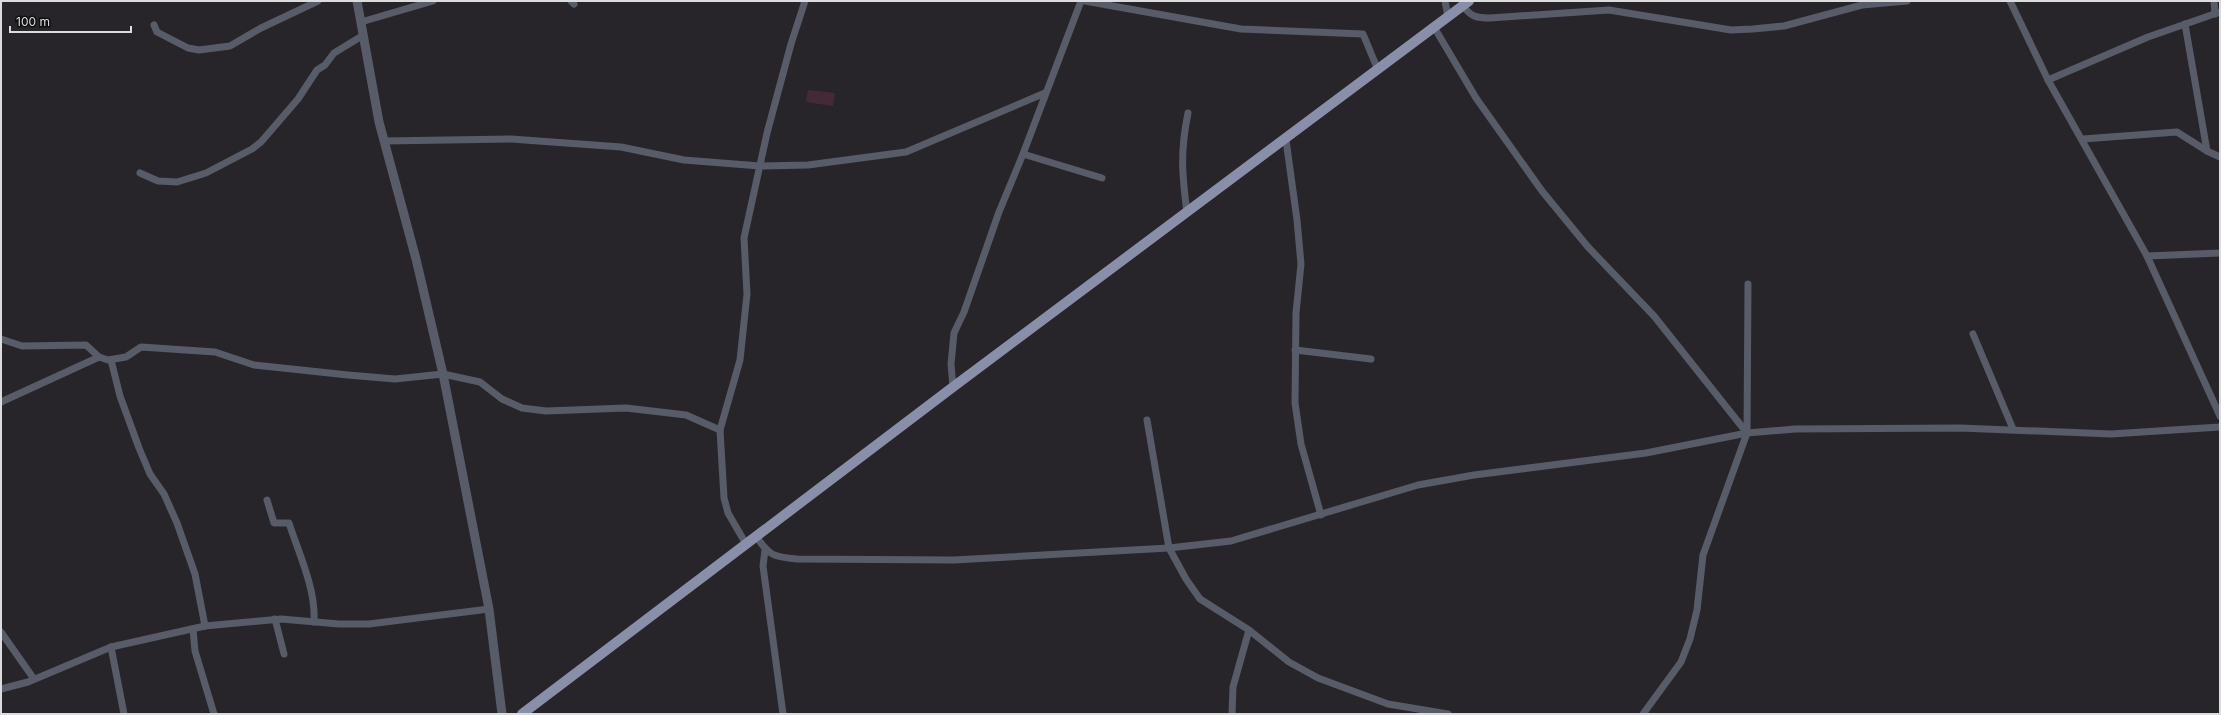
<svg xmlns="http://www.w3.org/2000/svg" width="2221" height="715" viewBox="0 0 2221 715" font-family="Inter,sans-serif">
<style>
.green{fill:#442a36}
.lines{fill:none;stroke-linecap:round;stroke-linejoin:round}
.minor{stroke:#585b68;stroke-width:7}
.tertiary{stroke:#585b68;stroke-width:9}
.primary{stroke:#8a8fa9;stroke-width:10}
</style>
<rect width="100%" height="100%" fill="#272529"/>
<polygon class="green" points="808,90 835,93 833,106 806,102"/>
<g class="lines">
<g class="minor">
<polyline points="571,1 574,4"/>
<polyline points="1085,1 1241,29 1363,34 1378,70"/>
<polyline points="1445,1 1448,17"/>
<polyline points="2010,1 2048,80 2147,256 2220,416"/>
<polyline points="2214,1 2215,14"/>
<path d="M1463 6C1471 17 1477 18 1490 18L1609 10 1731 30 1753 29 1784 26 1862 5 1907 1"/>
<polyline points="361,22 433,1"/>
<polyline points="2185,24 2207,151"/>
<polyline points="154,25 157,32 188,48 199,50 230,46 261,28 318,1"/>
<polyline points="1434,27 1476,98 1542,191 1588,247 1654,316 1747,433"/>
<polyline points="2048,80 2148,37 2220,12"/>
<polyline points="2083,139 2177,132 2207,151 2220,157"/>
<polyline points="1286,140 1297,220 1301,264 1296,313 1295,403 1301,444 1321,515"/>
<polyline points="384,141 511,139 621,147 684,160 760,166 808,165 906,152 1045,93"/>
<polyline points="1023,154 1102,178"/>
<polyline points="140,173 158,181 177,182 206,173 252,149 261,142 298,99 317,70 325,65 334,53 362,36"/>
<path d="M1187 213C1182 174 1180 152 1188 113"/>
<polyline points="2147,256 2220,253"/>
<polyline points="1973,334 2013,429"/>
<polyline points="1,339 22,346 86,345 99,357 108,360 126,357 141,347 215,352 254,365 348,375 395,379 443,374 480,382 502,399 522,408 546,411 626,408 686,415 720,430"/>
<polyline points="1295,350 1371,359"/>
<polyline points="111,360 120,396 139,448 150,474 164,494 177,523 195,574 205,626"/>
<polyline points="953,387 951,364 954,333 964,312 999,212 1023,154 1081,1"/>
<polyline points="1,402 99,357"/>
<polyline points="1147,420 1169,548 1186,579 1200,599 1249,630 1289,662 1318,678 1388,704 1448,714"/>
<path d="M267 500 274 523H289C299 554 316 589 314 622"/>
<path d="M756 536C769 556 774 557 797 559L954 560 1169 548 1231 541 1418 485 1474 475 1646 453 1747 433 1795 429 1960 428 2111 434 2220 427"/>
<polyline points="746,544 728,513 724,498 720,430 740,360 747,294 744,238 767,133 791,44 805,1"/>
<polyline points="765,550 763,566 783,714"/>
<polyline points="275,619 284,654"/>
<polyline points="193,629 195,651 214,714"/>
<polyline points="1,632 34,679"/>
<polyline points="111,647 124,714"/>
<polyline points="1,689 28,682 111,647 205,626 281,619 339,624 369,624 489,609"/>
<polyline points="1232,714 1233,687 1249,630"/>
<polyline points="1643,714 1681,662 1690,639 1697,610 1703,555 1747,433 1748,284"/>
</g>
<polyline class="tertiary" points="357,1 379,122 416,259 443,374 489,609 502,714"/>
<polyline class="primary" points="522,714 953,387 1469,1"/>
</g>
<rect width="2221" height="715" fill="none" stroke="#dcdbde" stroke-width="4"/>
<path d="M10 26v6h121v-6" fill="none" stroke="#dcdbde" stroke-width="2"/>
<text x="16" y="26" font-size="12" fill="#dcdbde" stroke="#0f0f10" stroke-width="3" paint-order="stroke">100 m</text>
</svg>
